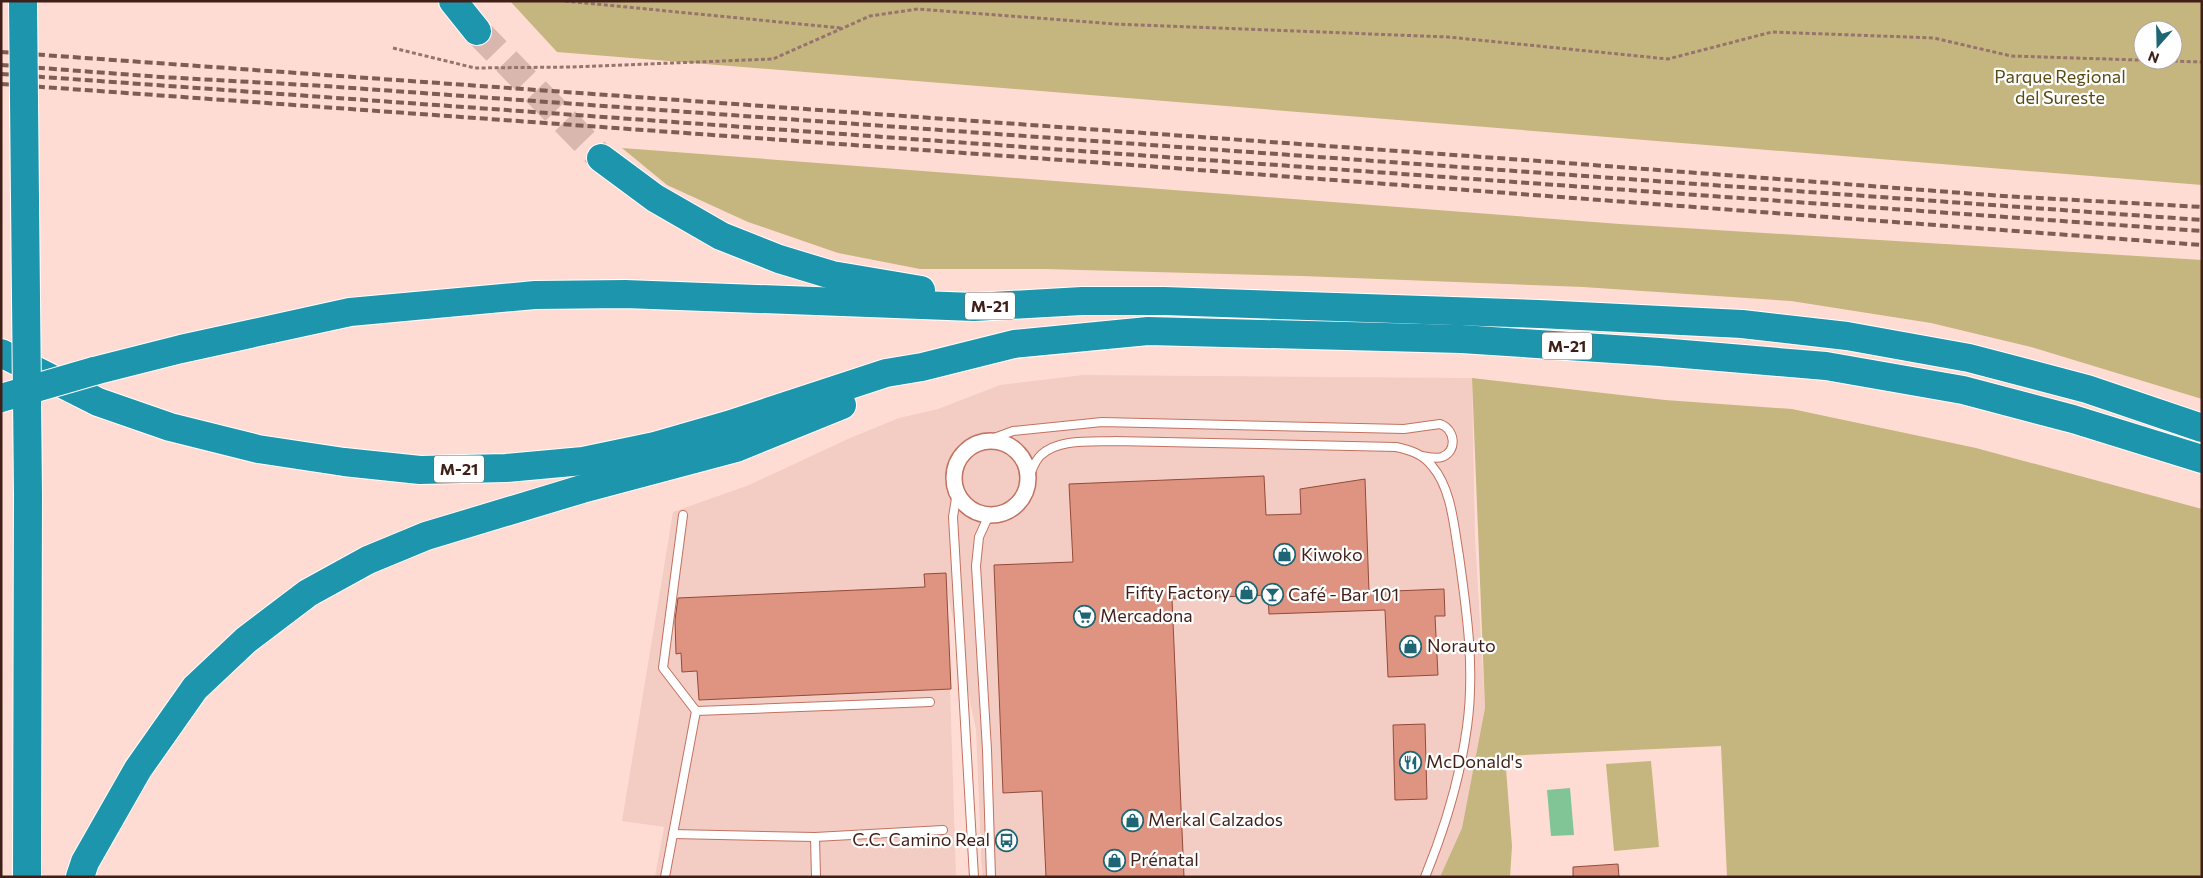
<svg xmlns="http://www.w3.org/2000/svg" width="2203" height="878" viewBox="0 0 2203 878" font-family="Commissioner,sans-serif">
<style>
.built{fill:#f3cdc3}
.green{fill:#c5b67f;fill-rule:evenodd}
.water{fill:#81c597}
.building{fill:#df9482;stroke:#934a39}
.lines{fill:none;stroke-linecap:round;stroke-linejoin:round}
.highway-tunnel{stroke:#d9b6ae;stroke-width:28;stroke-dasharray:28 14;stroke-linecap:butt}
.lane-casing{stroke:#c17260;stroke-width:10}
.street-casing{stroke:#c17260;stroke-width:18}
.highway-casing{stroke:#fff;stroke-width:30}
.path{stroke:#96746d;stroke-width:3;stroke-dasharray:4 2.5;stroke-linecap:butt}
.lane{stroke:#fff;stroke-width:8}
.street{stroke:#fff;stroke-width:15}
.highway{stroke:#1d96ad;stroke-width:28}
.rail{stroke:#7d5c54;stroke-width:4;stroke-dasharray:8 4;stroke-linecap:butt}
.highway-bridge-casing{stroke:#fff;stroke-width:30;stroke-linecap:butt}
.highway-bridge{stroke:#1d96ad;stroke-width:28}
.labels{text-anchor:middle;stroke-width:4.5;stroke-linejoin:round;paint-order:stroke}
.shield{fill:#fff;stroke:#79625d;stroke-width:1}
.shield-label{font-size:16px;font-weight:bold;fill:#3f1f18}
.park-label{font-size:18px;fill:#5a4b13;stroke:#fff}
.poi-label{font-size:18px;fill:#3f1f18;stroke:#fff;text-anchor:start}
</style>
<rect width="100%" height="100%" fill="#ffdcd3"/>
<polygon class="built" points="1083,375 1472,378 1475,537 1485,708 1462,828 1440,877 982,877 976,730 947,590 956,877 655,877 664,827 622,821 673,512 749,485 850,438 899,418 938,409 1000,385"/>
<g class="green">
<path d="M510 1H2202V185L557 52ZM2143 30H2173V60H2143Z"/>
<polygon points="622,148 1620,224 2202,260 2202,399 2031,347 1931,323 1791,301 1583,287 1302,276 1045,269 920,269 838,253 748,222 667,185"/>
<polygon points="1472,378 1665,400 1792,409 1976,448 2202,509 2202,877 1727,877 1721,746 1505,756 1512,846 1510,877 1440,877 1462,828 1485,708"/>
<polygon points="1651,761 1659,847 1614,851 1606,764"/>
</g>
<polygon class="water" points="1570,788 1574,835 1551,836 1547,790"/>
<g class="building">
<polygon points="1264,476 1266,515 1301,514 1300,489 1365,479 1369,592 1444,589 1445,616 1435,616 1438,675 1388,677 1385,610 1269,614 1268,595 1172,599 1184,877 1046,877 1042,791 1003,793 994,565 1073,562 1069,484"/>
<polygon points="946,573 951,689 699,700 697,671 682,672 681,653 676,654 675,620 678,598 925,587 924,574"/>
<polygon points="1425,724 1427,799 1395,800 1393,725"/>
<polygon points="1618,864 1619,877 1573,877 1573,867"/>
</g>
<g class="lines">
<polyline class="highway-tunnel" points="477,31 601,158"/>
<defs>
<g id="lane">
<path d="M986 441 1013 431 1102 422 1404 429 1440 424C1455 429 1458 451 1442 457 1436 459 1428 457 1422 456"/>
<path d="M1028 480C1032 471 1034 461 1041 455 1059 438 1093 442 1115 441L1396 447C1410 450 1423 454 1432 466 1452 489 1454 528 1459 556 1467 613 1475 669 1467 727 1460 779 1445 828 1425 877"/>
<polyline points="957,492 953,517 974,877"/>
<polyline points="683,515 663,668 696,711"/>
<polyline points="989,515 979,537 976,566 987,750 991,877"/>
<polyline points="673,834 815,837 943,830"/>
<polyline points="815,837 816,877"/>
<polyline points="665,877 696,711 930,702"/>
</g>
<circle id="street" cx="991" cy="478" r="37"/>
<g id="highway">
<polyline points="453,1 477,31"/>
<polyline points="601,158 655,198 721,236 779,259 832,275 921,290"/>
<polyline points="1,353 98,402 170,427 258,449 344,462 420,470 506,468 583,461 655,446 728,425 886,373 922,367 1014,344 1148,331 1461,339 1660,352 1826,366 1963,390 2073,419 2202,459"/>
<polyline points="94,371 181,349 350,312 535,295 625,294 974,307 1082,301 1164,301 1539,314 1742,324 1847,336 1969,358 2087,389 2202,428"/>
<polyline points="27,877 28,494"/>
<polyline points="80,877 85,862 138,769 195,688 246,640 308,593 368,560 426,536 582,489 736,448 842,405"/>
</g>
</defs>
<use href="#lane" class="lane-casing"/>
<use href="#street" class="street-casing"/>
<use href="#highway" class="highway-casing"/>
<g class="path">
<polyline points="565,1 841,28"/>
<polyline points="393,48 475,68 572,67 773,59 870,16 918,9 1115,24 1448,37 1668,59 1772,32 1934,38 2011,56 2202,62"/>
</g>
<use href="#lane" class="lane"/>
<use href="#street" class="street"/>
<use href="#highway" class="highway"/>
<g class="rail">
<polyline points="1,52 1539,161 2003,196 2202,207"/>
<polyline points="1,65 161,77 324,86 2202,220"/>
<polyline points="1,74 2202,231"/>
<polyline points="1,84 1146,166 2202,245"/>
</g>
<defs>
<g id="highway-bridge">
<polyline points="23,1 28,494"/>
<polyline points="1,398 94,371"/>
</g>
</defs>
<use href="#highway-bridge" class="highway-bridge-casing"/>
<use href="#highway-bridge" class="highway-bridge"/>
</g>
<defs>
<symbol id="shop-ring" viewBox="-11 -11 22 22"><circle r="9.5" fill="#fff" stroke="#1e6674" stroke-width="1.5"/><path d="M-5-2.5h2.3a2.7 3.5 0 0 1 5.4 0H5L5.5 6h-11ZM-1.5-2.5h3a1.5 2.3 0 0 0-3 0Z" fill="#1e6674"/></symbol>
<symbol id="bar-ring" viewBox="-11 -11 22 22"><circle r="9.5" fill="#fff" stroke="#1e6674" stroke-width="1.5"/><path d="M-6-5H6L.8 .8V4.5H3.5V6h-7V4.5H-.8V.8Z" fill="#1e6674"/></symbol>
<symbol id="supermarket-ring" viewBox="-11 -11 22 22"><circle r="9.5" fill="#fff" stroke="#1e6674" stroke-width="1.5"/><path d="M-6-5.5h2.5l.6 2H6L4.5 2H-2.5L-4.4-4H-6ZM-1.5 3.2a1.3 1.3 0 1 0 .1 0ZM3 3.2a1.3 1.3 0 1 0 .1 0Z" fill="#1e6674"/></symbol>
<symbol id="restaurant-ring" viewBox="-11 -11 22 22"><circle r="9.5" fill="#fff" stroke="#1e6674" stroke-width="1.5"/><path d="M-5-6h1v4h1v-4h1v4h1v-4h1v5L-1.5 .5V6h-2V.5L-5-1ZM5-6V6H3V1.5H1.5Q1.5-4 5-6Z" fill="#1e6674"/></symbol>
<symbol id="bus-ring" viewBox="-11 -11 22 22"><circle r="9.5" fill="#fff" stroke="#1e6674" stroke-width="1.5"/><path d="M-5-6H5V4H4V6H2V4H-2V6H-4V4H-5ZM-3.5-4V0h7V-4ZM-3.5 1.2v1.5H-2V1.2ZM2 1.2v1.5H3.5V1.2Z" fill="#1e6674"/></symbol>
</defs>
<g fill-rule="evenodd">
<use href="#shop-ring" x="1272" y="542" width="25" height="25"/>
<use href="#shop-ring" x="1234" y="580" width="25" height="25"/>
<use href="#bar-ring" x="1260" y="582" width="25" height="25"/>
<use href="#supermarket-ring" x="1072" y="604" width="25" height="25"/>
<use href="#shop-ring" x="1398" y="634" width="25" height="25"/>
<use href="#restaurant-ring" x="1398" y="750" width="25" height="25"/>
<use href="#shop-ring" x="1120" y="808" width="25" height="25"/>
<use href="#bus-ring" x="994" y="828" width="25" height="25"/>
<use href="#shop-ring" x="1102" y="848" width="25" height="25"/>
</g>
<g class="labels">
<g class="shield">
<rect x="965" y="292.5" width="50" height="27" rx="4"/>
<rect x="1542" y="332.5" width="50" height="27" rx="4"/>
<rect x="434" y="455.5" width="50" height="27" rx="4"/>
</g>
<g class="shield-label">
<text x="990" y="312">M-21</text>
<text x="1567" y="352">M-21</text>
<text x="459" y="475">M-21</text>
</g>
<g class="park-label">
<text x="2060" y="83">Parque Regional<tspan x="2060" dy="21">del Sureste</tspan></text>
</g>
<g class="poi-label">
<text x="1301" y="561">Kiwoko</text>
<text x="1230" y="599" text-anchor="end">Fifty Factory</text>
<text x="1288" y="601">Café - Bar 101</text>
<text x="1100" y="622">Mercadona</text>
<text x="1427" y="652">Norauto</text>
<text x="1426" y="768">McDonald's</text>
<text x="1148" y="826">Merkal Calzados</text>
<text x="990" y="846" text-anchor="end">C.C. Camino Real</text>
<text x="1130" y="866">Prénatal</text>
</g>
</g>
<rect width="2203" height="878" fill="none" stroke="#3f1f18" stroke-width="5"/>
<g transform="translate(2158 45) rotate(200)"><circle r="24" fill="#ffffff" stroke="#b2a5a3"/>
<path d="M0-4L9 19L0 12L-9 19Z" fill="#1e6674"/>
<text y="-8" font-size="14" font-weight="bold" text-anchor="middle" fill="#3f1f18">N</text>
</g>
</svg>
